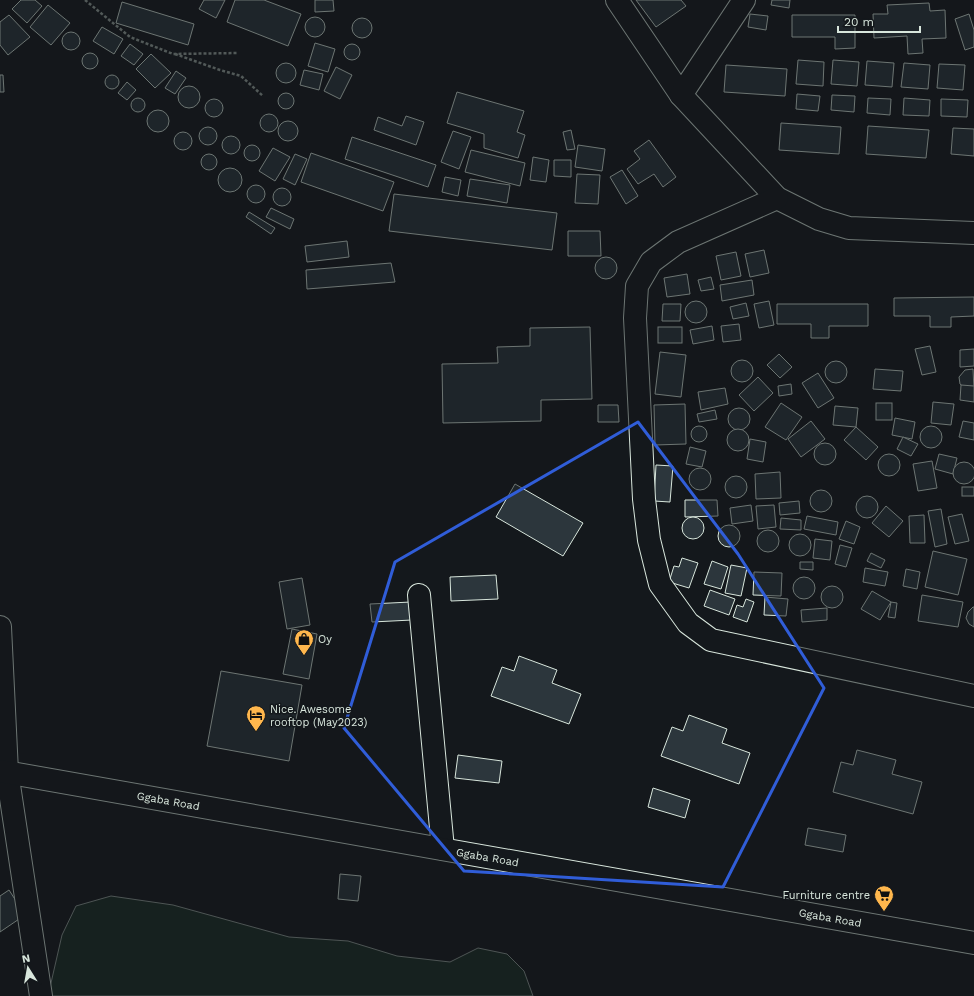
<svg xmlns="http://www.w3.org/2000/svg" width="974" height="996" viewBox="0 0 974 996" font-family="'Work Sans',sans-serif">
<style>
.green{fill:#1a2d24;stroke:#939e99}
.building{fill:#2c363c;stroke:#d8e6dc}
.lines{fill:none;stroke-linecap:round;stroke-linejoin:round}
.minor-casing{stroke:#d8e6dc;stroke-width:24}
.major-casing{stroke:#d8e6dc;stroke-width:24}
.path{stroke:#9da8a2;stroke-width:2.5;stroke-dasharray:3 2;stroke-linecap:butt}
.minor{stroke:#14181c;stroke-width:22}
.major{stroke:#14181c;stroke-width:22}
.marked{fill:none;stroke:#305dd8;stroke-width:3;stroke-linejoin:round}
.labels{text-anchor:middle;stroke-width:3;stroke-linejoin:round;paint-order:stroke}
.poi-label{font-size:11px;fill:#d8e6dc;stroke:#14181c;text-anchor:start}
.street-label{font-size:11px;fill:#d8e6dc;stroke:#14181c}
</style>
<rect width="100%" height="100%" fill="#14181c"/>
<polygon class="green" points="111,896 173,905 289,937 348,941 397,956 450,962 478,948 507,954 524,971 533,996 48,996 62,935 76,906"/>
<g class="building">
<polygon points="21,0 35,0 42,6 27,23 12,9"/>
<polygon points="204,0 225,0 216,18 199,9"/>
<polygon points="235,0 264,0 301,14 288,46 227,22"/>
<polygon points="315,0 333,0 334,11 315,12"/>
<polygon points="636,0 681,0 686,6 656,27"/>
<polygon points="772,0 790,0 789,8 771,5"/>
<polygon points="122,2 194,24 188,45 116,23"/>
<polygon points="929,3 930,11 945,10 946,38 922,39 923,53 908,54 907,36 874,38 873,14 888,14 887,5"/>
<polygon points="48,5 70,23 51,45 30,27"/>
<polygon points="750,14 768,16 766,30 748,27"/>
<polygon points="969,14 974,30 974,47 965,50 955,19"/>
<polygon points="9,15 30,37 8,55 0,45 0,22"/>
<polygon points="792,15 855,15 855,48 835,49 835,37 792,37"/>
<circle cx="315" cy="27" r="10"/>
<circle cx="362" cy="28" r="10"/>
<polygon points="102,27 123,39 114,54 93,41"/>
<circle cx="71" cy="41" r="9"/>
<polygon points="315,43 335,49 328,72 308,66"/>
<circle cx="352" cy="52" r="8"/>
<polygon points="130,44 143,54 134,65 121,56"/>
<circle cx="90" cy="61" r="8"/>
<polygon points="151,54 171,73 155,88 136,69"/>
<polygon points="798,60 824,62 823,86 796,84"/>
<polygon points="833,60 859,62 857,86 831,84"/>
<polygon points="867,61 894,63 892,87 865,85"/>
<polygon points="904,63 930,65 928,89 901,87"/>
<circle cx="286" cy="73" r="10"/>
<polygon points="939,64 965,65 963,90 937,88"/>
<polygon points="726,65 787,69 785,96 724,92"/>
<polygon points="336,67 352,75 340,99 324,91"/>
<polygon points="304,70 323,74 319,90 300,85"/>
<polygon points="176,71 186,78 175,94 165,88"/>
<polygon points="0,75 3,75 4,92 0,92"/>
<circle cx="112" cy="82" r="7"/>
<polygon points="127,82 136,90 127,100 118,93"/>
<circle cx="189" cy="97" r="11"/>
<polygon points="457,92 524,111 517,132 525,135 518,158 484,148 484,134 447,123"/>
<circle cx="286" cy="101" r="8"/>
<polygon points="797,94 820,96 818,111 796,109"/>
<polygon points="832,95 855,96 854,112 831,110"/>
<polygon points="868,98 891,99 890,115 867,113"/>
<polygon points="904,98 930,100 929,116 903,115"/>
<circle cx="138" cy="105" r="7"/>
<circle cx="214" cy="108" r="9"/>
<polygon points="941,99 968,100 967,117 941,116"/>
<circle cx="158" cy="121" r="11"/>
<circle cx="269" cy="123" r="9"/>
<polygon points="406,116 424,122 416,145 374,130 378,117 402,126"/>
<circle cx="288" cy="131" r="10"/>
<polygon points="781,123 841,127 839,154 779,150"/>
<polygon points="868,126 929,130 926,158 866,154"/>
<circle cx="208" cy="136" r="9"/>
<polygon points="953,128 974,129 974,156 951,154"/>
<polygon points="571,130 575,149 567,150 563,132"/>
<polygon points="453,131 471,137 459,169 441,162"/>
<circle cx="183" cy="141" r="9"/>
<circle cx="231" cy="145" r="9"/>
<polygon points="352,137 436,165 428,187 345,159"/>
<polygon points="649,140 676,177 663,187 654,174 638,184 627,169 640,159 634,151"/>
<polygon points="578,145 605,149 602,171 575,167"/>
<circle cx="252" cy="153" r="8"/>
<polygon points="273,148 290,157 275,181 259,171"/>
<polygon points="471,150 525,163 520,186 465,172"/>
<polygon points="311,153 394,182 383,211 301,182"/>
<circle cx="209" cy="162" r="8"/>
<polygon points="295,154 307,159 295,185 283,179"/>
<polygon points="533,157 549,160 546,182 530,180"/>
<polygon points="554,160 571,160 571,177 554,176"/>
<circle cx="230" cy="180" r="12"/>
<polygon points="622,170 638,196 626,204 610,177"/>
<polygon points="577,174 600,175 598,204 575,203"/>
<polygon points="445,177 461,180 458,196 442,192"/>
<polygon points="470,179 510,185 507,203 467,196"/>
<circle cx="256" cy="194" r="9"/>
<circle cx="282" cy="197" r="9"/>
<polygon points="394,194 557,213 552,250 389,231"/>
<polygon points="271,208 294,219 290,229 266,217"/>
<polygon points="249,212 275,228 271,234 246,217"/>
<polygon points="568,231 600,231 601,256 568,256"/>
<polygon points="347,241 349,257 307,262 305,246"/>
<polygon points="764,250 769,273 750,277 745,254"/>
<polygon points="736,252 741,276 721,280 716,256"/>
<circle cx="606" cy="268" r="11"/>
<polygon points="391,263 395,282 307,289 306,270"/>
<polygon points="687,274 690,294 667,297 664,278"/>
<polygon points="711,277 714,289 701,291 698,280"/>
<polygon points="752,280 754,295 722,301 720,285"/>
<polygon points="974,297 974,316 951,317 951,327 930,327 930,316 894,316 894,298"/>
<polygon points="769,301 774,325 759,328 754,304"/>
<circle cx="696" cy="312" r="11"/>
<polygon points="746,303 749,316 733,319 730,307"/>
<polygon points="663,304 681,304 680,321 662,321"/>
<polygon points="777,304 868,304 868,326 829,326 829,338 811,338 811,324 777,324"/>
<polygon points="739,324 741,340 723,342 721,326"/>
<polygon points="712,326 714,340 693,344 690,330"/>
<polygon points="590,327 592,399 541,400 541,421 443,423 442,364 498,363 497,347 530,346 530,328"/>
<rect x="658" y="327" width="24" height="16"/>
<polygon points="930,346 936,372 922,375 915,349"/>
<polygon points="974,349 974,366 960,367 960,350"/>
<polygon points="660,352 686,355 681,397 655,394"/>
<polygon points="779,354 792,367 780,378 767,365"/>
<circle cx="742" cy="371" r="11"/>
<circle cx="836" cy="372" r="11"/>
<polygon points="875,369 903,371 901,391 873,389"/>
<polygon points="973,369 974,390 967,390 960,384 959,377 965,370"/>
<polygon points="818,373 834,398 818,408 802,383"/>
<polygon points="758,377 773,393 754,411 739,395"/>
<polygon points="791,384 792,394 779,396 778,386"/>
<polygon points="961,385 974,386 974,402 960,400"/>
<polygon points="725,388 728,404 701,410 698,392"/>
<polygon points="933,402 954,404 951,425 931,423"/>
<polygon points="781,403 802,417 786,440 765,427"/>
<rect x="876" y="403" width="16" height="17"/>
<polygon points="685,404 686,444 655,445 654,405"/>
<polygon points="598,405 618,405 619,422 598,422"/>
<polygon points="835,406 858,408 856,427 833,425"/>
<circle cx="739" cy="419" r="11"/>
<polygon points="715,410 717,419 699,422 697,414"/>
<polygon points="895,418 915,422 912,439 892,435"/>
<polygon points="811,421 825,439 801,457 788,439"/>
<polygon points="963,421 974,423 974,440 959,437"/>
<circle cx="699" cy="434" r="8"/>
<circle cx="931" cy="437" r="11"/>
<polygon points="856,427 878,447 866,460 844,440"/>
<circle cx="738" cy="440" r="11"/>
<polygon points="903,437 918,444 911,456 897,449"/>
<polygon points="750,439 766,442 763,462 747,459"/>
<circle cx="825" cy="454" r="11"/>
<polygon points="690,447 706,451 702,467 686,464"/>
<polygon points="939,454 957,458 953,474 935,469"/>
<circle cx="889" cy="465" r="11"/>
<polygon points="932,461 937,488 918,491 913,464"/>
<circle cx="964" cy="473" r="11"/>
<polygon points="656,465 673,466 670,502 654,501"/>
<circle cx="700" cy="479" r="11"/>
<polygon points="780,472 781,498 756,499 755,474"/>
<circle cx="736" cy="487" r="11"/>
<polygon points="515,484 583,523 563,556 496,517"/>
<rect x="962" y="487" width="12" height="9"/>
<circle cx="821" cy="501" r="11"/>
<circle cx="867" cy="507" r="11"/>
<polygon points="685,500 717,500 718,516 685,517"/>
<polygon points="799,501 800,513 780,515 779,503"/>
<polygon points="751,505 753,521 732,524 730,508"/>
<polygon points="774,505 776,527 758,529 756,506"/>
<polygon points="886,506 903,521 889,537 872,523"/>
<polygon points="941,509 947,544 935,547 928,511"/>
<polygon points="962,514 969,541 955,544 948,517"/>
<polygon points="924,515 925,543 910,543 909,516"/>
<polygon points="807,516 838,522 836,535 804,529"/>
<circle cx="693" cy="528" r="11"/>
<polygon points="781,518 801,520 801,530 780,529"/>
<polygon points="846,521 860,527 854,544 839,539"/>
<circle cx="729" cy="536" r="11"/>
<circle cx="768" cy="541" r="11"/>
<circle cx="800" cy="545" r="11"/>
<polygon points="815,539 832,541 830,560 813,558"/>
<polygon points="840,545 852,548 846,567 835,564"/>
<polygon points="933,551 967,559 958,595 925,587"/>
<polygon points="871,553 885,560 881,568 867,561"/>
<polygon points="682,558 698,563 689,588 669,582 674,566 679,567"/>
<polygon points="712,561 728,567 721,589 704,584"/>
<polygon points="800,562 813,562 813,570 800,569"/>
<polygon points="731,565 747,568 741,596 725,593"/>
<polygon points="865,568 888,572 885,586 863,582"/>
<polygon points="906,569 920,572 917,589 903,586"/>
<polygon points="754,572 782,573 781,596 753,595"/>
<polygon points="496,575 498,599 451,601 450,577"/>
<circle cx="804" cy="588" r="11"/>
<polygon points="302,578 310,625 287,629 279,582"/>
<circle cx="832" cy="597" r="11"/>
<polygon points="710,590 735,599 729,615 704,606"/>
<polygon points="872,591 891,602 880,620 861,609"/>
<polygon points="922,595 963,602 958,627 918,621"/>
<polygon points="765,597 788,599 786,616 764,615"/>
<polygon points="746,599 754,602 747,622 733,617 737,605 743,607"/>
<polygon points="411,602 412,620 372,622 370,604"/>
<polygon points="891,602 897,603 895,618 888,617"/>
<polygon points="973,607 974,607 974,627 969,624 966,618 968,612"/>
<polygon points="827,608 827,620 802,622 801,610"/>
<polygon points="292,629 317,634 309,679 283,674"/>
<polygon points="519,656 557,670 552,683 581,694 569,724 491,696 502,667 514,671"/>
<polygon points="221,671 302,685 289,761 207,746"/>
<polygon points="689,715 727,729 722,743 750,753 739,784 661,756 672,727 683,731"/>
<polygon points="857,750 896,760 892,774 922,782 913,814 833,792 841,762 853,765"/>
<polygon points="458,755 502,761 499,783 455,778"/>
<polygon points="653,788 690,800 685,818 648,807"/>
<polygon points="808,828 846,835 843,852 805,845"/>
<polygon points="340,874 361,876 358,901 338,899"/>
<polygon points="9,890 25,915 0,932 0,896"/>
</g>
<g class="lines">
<defs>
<g id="minor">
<polyline points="617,0 681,95 777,198 819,219 849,228 974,233"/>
<polyline points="681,95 744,0"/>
<polyline points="777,198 678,242 651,262 637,286 635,318 644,499 649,540 660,584 688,623 711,640 974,696"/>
<polyline points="419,595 443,849"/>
<polyline points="0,627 7,772 41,996"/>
</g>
<g id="major">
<path id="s1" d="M0 771 974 943"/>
</g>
</defs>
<use href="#minor" class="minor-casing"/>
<use href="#major" class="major-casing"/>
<g class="path">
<polyline points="85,0 130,37 173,54 238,53"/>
<polyline points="175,54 220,70 241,76 263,96"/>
</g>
<use href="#minor" class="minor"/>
<use href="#major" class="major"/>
</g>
<path d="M0 0H974V996H0ZM638 422 738 554 824 688 723 887 464 871 344 728 395 562Z" fill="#14181c" fill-opacity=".55" fill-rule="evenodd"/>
<path class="marked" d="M638 422 738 554 824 688 723 887 464 871 344 728 395 562Z"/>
<defs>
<symbol id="shop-pin" viewBox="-11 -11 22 30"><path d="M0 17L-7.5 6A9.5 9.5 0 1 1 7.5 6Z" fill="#ffb74d" stroke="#14181c"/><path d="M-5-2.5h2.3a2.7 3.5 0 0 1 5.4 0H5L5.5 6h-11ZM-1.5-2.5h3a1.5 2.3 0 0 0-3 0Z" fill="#111"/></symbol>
<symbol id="hotel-pin" viewBox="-11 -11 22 30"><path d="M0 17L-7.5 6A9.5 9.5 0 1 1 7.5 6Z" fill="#ffb74d" stroke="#14181c"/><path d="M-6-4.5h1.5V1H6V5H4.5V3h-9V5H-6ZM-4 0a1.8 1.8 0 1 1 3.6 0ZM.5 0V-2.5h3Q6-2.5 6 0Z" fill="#111"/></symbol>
<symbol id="supermarket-pin" viewBox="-11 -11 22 30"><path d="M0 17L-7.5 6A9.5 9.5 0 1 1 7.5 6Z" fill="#ffb74d" stroke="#14181c"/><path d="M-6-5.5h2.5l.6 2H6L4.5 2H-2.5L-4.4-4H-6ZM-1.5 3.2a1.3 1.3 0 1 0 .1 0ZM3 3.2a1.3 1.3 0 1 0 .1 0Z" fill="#111"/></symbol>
</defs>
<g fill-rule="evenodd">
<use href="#shop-pin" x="293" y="628" width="22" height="30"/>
<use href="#hotel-pin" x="245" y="704" width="22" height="30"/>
<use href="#supermarket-pin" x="873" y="884" width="22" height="30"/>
</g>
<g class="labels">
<g class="poi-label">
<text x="318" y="643">Oy</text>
<text x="270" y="713">Nice. Awesome<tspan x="270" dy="13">rooftop (May2023)</tspan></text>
<text x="870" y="899" text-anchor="end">Furniture centre</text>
</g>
<g class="street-label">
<text dy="4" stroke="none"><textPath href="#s1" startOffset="171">Ggaba Road</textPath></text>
<text dy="4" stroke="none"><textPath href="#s1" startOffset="495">Ggaba Road</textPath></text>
<text dy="4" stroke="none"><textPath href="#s1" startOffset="843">Ggaba Road</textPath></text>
</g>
</g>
<g transform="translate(28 968) rotate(349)" stroke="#14181c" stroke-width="3" paint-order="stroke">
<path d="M0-3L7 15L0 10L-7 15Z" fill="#d8e6dc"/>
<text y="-6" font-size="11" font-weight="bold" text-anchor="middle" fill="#d8e6dc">N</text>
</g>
<path d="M838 26v6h82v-6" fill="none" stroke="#d8e6dc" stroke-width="2"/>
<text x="844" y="26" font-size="12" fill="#d8e6dc" stroke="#14181c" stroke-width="3" paint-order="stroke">20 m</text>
</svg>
